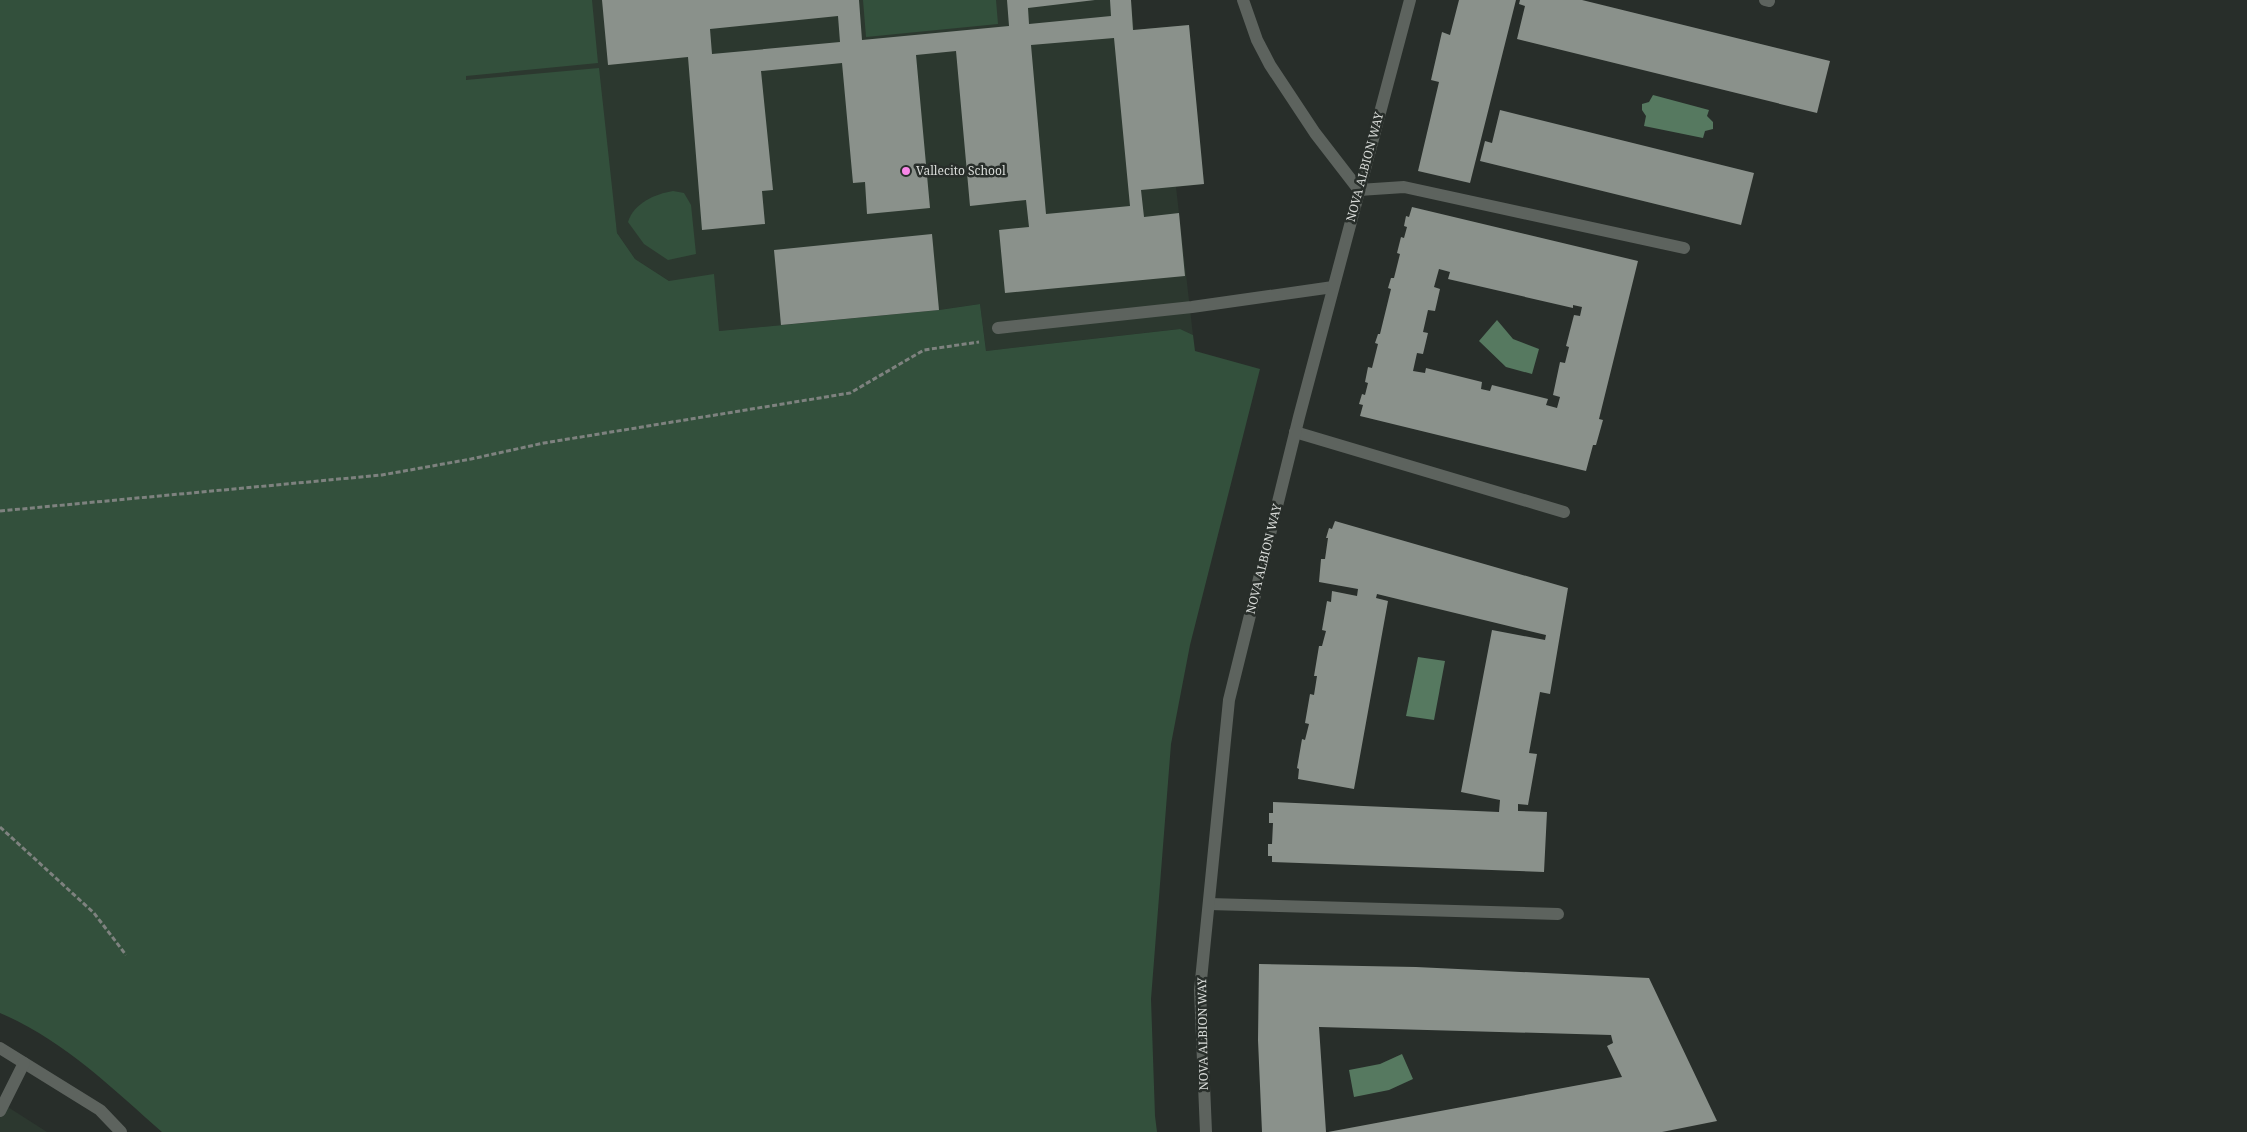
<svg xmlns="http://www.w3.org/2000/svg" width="2247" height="1132" viewBox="0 0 2247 1132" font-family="'Noto Serif',serif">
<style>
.built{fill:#2c382f}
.green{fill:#33503c}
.water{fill:#567960}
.building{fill:#8a918b;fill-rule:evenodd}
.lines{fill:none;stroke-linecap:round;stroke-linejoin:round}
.path{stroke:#7e827f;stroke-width:3;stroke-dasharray:5 2.5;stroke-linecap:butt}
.minor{stroke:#5d635e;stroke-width:12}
.poi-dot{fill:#f987e8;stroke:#282e2a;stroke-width:2}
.labels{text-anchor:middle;stroke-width:5;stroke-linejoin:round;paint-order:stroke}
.street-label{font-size:12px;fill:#d9dcd9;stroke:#282e2a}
.poi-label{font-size:12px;fill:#d9dcd9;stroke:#282e2a;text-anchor:start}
</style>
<rect width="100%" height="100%" fill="#282e2a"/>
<g class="built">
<polygon points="458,0 1131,0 1134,30 1189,25 1204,184 1176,187 1193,335 1179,329 986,351 980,304 939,310 719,331 669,281 635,259 617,233 606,147 474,159"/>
<polygon points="0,1102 47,1132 0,1132"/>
</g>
<g class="green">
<path d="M0 0H592L598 63 466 76V80L599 68 617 233 635 259 669 281 714 274 719 331 939 310 980 304 986 351 1180 329 1193 335 1195 351 1260 369 1190 645 1171 744 1151 999 1155 1116 1157 1132H162C112 1088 62 1039 0 1013Z"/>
<polygon points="863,0 996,0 998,24 866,37"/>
<path d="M673 191 684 193 691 205 696 254 668 260 644 244 628 222C634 203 655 194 673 191Z"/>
</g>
<g class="water">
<polygon points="1653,95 1709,110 1707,116 1713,122 1713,129 1705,131 1703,138 1644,126 1646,116 1642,110 1642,104 1649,102"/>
<polygon points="1497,320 1513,339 1539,349 1532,374 1506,367 1479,341"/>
<polygon points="1418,657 1445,661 1434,720 1406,716"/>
<polygon points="1402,1054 1413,1079 1389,1090 1354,1097 1349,1070 1380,1064"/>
</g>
<g class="building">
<path d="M602 0H859L862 40 1009 26 1007 0H1095L1028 8 1029 24 1111 16 1110 0H1131L1133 30 1189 25 1204 184 1141 190 1144 217 1179 213 1185 276 1005 293 999 230 1029 227 1026 200 970 206 956 51 916 55 930 208 867 214 865 182 853 183 842 63 761 71 773 190 762 191 765 224 702 230 688 57 608 65ZM838 16 840 42 712 54 710 29ZM1114 38 1130 206 1046 214 1031 45Z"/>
<polygon points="1459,0 1516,0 1470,183 1418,171 1439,82 1431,80 1442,32 1450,35"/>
<polygon points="1520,0 1582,0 1830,61 1817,113 1517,39 1525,6 1519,4"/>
<polygon points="1500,110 1754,173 1741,225 1480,161 1485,141 1492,143"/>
<path d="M1412 207 1638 261 1599 419 1603 420 1596 445H1593L1586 471 1360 416 1363 405 1359 404 1362 394 1365 395 1368 383 1365 382 1368 367 1372 368 1378 344 1375 343 1378 334H1380L1391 289 1388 288 1391 278H1394L1400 254 1397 253 1401 237 1404 238 1407 227 1404 226 1406 216 1409 217ZM1439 269 1450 272 1448 279 1573 308V305L1582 307 1580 316 1574 315 1566 346 1569 347 1565 363 1560 362 1553 395 1560 397 1557 408 1546 405 1548 399 1492 385 1490 391 1481 389 1482 382 1426 368 1425 373 1413 371 1417 353 1423 354 1428 333 1423 332 1428 310 1435 311 1440 289 1434 287Z"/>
<polygon points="932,234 939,310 781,325 774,250"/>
<polygon points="1335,521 1568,588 1550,694 1540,692 1529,753 1537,754 1528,805 1518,804 1518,811 1547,812 1544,872 1272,862 1272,856 1268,856 1268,844 1272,844 1273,823 1269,823 1269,813 1273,813 1273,802 1499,812 1500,800 1461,792 1492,630 1545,640 1546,635 1377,594 1376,598 1388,601 1354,789 1298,779 1299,769 1297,768 1302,739 1305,740 1309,724 1305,723 1310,694 1314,695 1317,676 1314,676 1319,646 1322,646 1326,631 1322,630 1327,601 1331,602 1332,591 1357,596 1358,589 1319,582 1321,559 1325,559 1328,538 1326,538 1329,528 1332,529"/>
<polygon points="1259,964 1416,967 1649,978 1717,1121 1662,1132 1328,1132 1622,1077 1607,1046 1613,1043 1611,1035 1319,1027 1326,1132 1262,1132 1258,1040"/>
</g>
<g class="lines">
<g class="path">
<polyline points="0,511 382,475 471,459 544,443 850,393 924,350 979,342"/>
<polyline points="0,827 94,913 126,955"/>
</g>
<g class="minor">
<polyline points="1243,0 1257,40 1270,65 1315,133 1359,190 1404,187 1684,248"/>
<polyline points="1765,0 1769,1"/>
<polyline points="998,328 1192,307 1333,287"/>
<polyline points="1295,432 1564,512"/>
<polyline points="1209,904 1558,914"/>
<polyline points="0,1048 100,1110 121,1132"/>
<polyline points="0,1111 24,1063"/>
<polyline points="1206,1132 1200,990 1229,700 1299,417 1410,0"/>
</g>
</g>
<circle class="poi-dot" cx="906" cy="171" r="5"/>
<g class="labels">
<g class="street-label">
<text transform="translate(1365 167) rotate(-75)" y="4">NOVA ALBION WAY</text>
<text transform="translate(1264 559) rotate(-76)" y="4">NOVA ALBION WAY</text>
<text transform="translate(1203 1034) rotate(-91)" y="4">NOVA ALBION WAY</text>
</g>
<g class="poi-label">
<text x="916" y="175">Vallecito School</text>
</g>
</g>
</svg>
